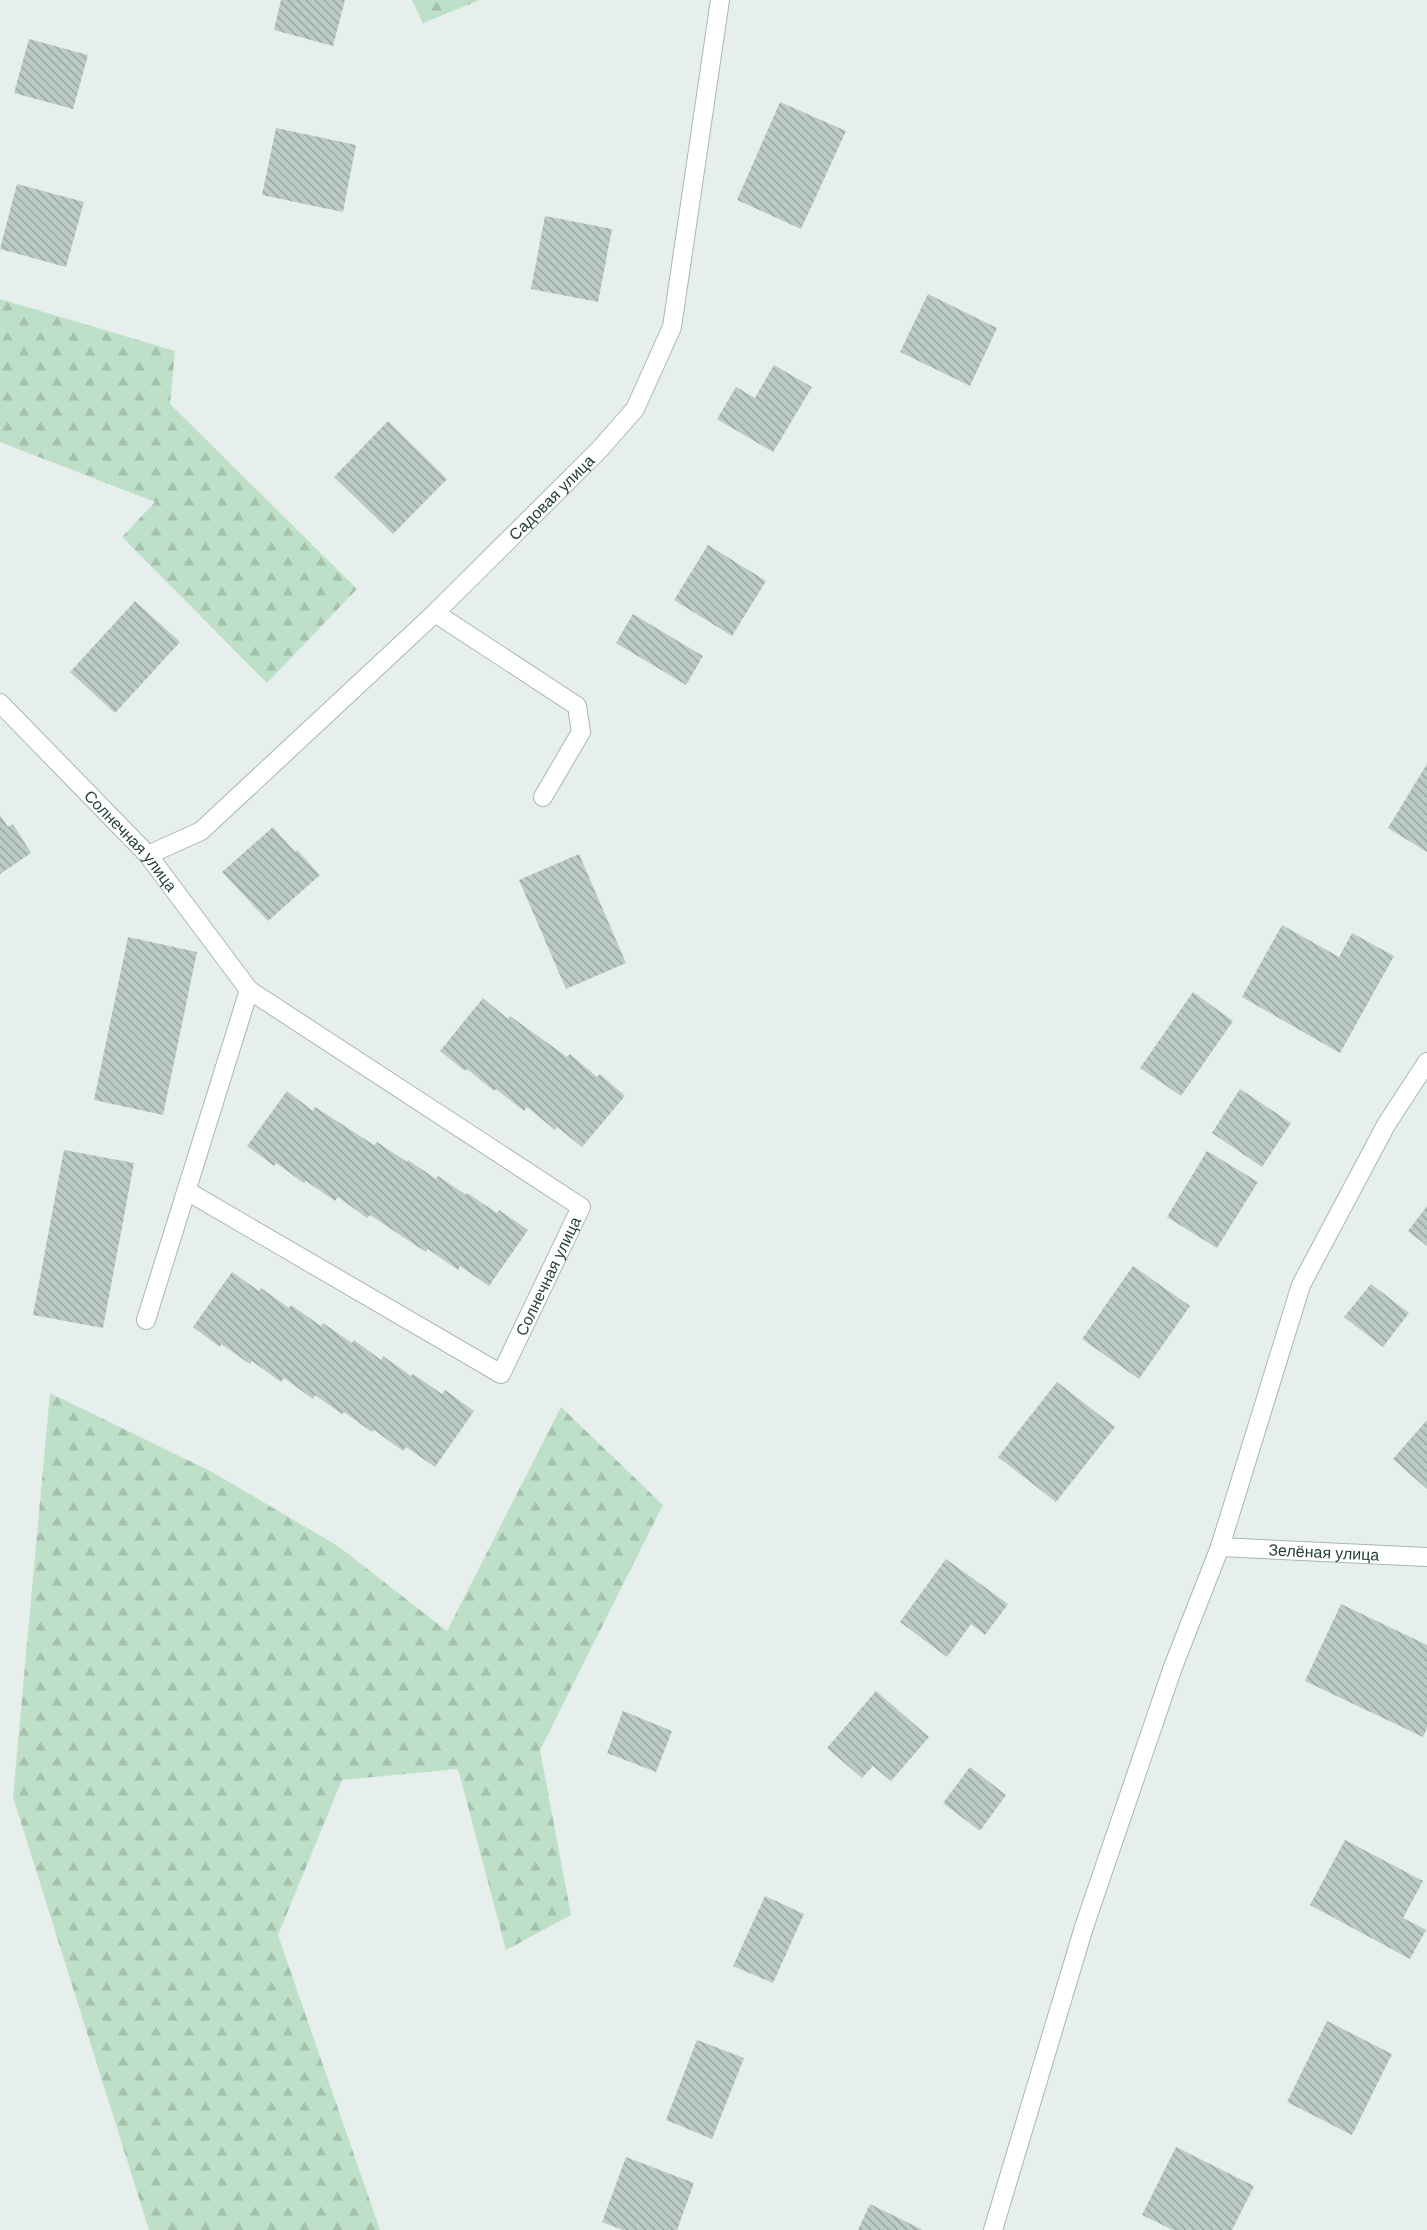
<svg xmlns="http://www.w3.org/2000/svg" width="1427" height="2230" viewBox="0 0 1427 2230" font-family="'DM Sans',sans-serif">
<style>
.forest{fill:url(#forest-firs)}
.building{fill:url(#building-back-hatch)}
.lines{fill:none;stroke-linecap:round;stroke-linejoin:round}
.minor-casing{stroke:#a8b8b2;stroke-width:20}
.minor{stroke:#fff;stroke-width:18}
.labels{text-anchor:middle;stroke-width:5;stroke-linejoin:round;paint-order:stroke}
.street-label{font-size:16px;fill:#24423a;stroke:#f7fbf9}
</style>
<defs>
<pattern id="forest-firs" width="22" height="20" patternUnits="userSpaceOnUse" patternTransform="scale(1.5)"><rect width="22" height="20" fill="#bfe0c8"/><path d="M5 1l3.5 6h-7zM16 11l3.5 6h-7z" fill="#a4c1ad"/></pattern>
<pattern id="building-back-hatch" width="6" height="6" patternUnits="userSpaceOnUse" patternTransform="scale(1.5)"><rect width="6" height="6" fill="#bbcac4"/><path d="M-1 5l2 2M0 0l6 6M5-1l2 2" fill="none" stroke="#98a6a0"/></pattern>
</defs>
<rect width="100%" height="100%" fill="#e6efeb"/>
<g class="forest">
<polygon points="412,0 480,0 423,23"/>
<polygon points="0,299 175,351 170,404 357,589 267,683 122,537 155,502 0,442"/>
<polygon points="50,1393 212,1472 338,1546 447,1631 561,1407 663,1505 540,1750 571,1915 506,1950 458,1769 342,1780 278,1935 380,2230 149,2230 13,1797"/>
</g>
<g class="building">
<polygon points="281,0 345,0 333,46 274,30"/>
<polygon points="29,39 88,55 73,109 14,93"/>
<polygon points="780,102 846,131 801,229 737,200"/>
<polygon points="276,128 356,145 343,212 262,195"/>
<polygon points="17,184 84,202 66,267 0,249"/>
<polygon points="545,216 612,229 598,302 531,289"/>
<polygon points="928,294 997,328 970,386 900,352"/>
<polygon points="774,365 812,387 773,452 717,419 736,387 755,398"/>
<polygon points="388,421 447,479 393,534 334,477"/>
<polygon points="708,545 766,581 732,636 674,600"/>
<polygon points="135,601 180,642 115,713 70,672"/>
<polygon points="633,614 703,656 686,685 616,643"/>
<polygon points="1427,764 1427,852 1388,828"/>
<polygon points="0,815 8,827 13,824 31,853 0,874"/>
<polygon points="273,827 295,852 297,850 320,875 268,921 222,872"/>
<polygon points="579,854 626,963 566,989 519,880"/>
<polygon points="1282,925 1339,957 1352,933 1394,956 1340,1053 1242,997"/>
<polygon points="128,937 197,952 163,1115 94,1100"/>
<polygon points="1193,992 1233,1021 1181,1096 1140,1068"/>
<polygon points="483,998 508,1019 510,1016 567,1057 570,1054 597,1077 600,1074 625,1096 582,1147 557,1127 555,1130 527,1107 524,1111 496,1089 494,1091 467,1069 465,1071 440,1051"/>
<polygon points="1240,1089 1291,1123 1262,1167 1212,1133"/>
<polygon points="287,1091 313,1111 315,1107 374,1145 377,1142 407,1162 408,1160 436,1179 438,1176 466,1195 467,1193 497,1213 499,1210 528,1230 489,1286 460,1266 458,1270 428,1249 426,1252 370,1215 367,1218 338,1197 335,1201 306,1181 304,1183 276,1163 274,1166 247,1146"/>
<polygon points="64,1150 134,1163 103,1328 33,1315"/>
<polygon points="1207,1151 1258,1182 1217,1248 1167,1217"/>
<polygon points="1427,1206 1427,1246 1408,1231"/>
<polygon points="1133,1266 1190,1306 1139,1379 1082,1339"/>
<polygon points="232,1272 259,1291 261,1288 289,1308 291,1305 321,1326 323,1323 352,1343 354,1340 381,1360 383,1356 411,1376 413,1374 442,1394 445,1390 474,1411 435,1467 406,1447 403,1451 374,1430 372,1432 344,1412 342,1414 315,1395 313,1399 284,1378 281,1382 252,1361 250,1364 221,1344 220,1347 193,1327"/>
<polygon points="1371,1284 1409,1313 1383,1347 1344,1317"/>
<polygon points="1057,1382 1115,1427 1056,1502 998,1457"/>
<polygon points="1427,1420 1427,1489 1393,1459"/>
<polygon points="946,1559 1008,1604 985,1635 971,1624 947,1657 900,1622"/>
<polygon points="1341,1604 1427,1645 1427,1728 1423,1737 1305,1681"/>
<polygon points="876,1691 929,1737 891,1781 873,1766 862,1778 827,1748"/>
<polygon points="623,1711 672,1731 656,1772 607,1753"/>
<polygon points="970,1767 1006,1795 980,1831 943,1803"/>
<polygon points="1345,1840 1423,1881 1403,1918 1426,1930 1410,1959 1310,1905"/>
<polygon points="765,1896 804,1914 773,1983 733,1966"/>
<polygon points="1327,2021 1392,2054 1352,2135 1287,2102"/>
<polygon points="697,2040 744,2058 712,2139 666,2120"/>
<polygon points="1176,2147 1254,2186 1232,2230 1173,2230 1142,2215"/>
<polygon points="626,2157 694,2183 677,2230 623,2230 602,2222"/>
<polygon points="870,2204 923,2230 858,2230"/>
</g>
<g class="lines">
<defs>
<g id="minor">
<polyline points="435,613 577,706 581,732 543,797"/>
<path id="s1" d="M0 703 148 855 249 990 146 1320"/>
<path id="s2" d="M148 855 201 831 435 613 600 449 635 409 672 327 720 0"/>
<path id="s3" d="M187 1191 501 1374 581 1207 249 990"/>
<path id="s4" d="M1220 1547 1427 1557"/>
<polyline points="993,2230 1084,1927 1173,1667 1220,1547 1301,1285 1386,1125 1427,1062"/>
</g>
</defs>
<use href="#minor" class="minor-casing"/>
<use href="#minor" class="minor"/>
</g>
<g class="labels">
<g class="street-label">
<text dy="6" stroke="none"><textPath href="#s2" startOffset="542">Садовая улица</textPath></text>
<text dy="6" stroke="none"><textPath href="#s1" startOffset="190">Солнечная улица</textPath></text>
<text dy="6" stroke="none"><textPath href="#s3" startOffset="472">Солнечная улица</textPath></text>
<text dy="6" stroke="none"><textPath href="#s4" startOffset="104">Зелёная улица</textPath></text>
</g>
</g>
</svg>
